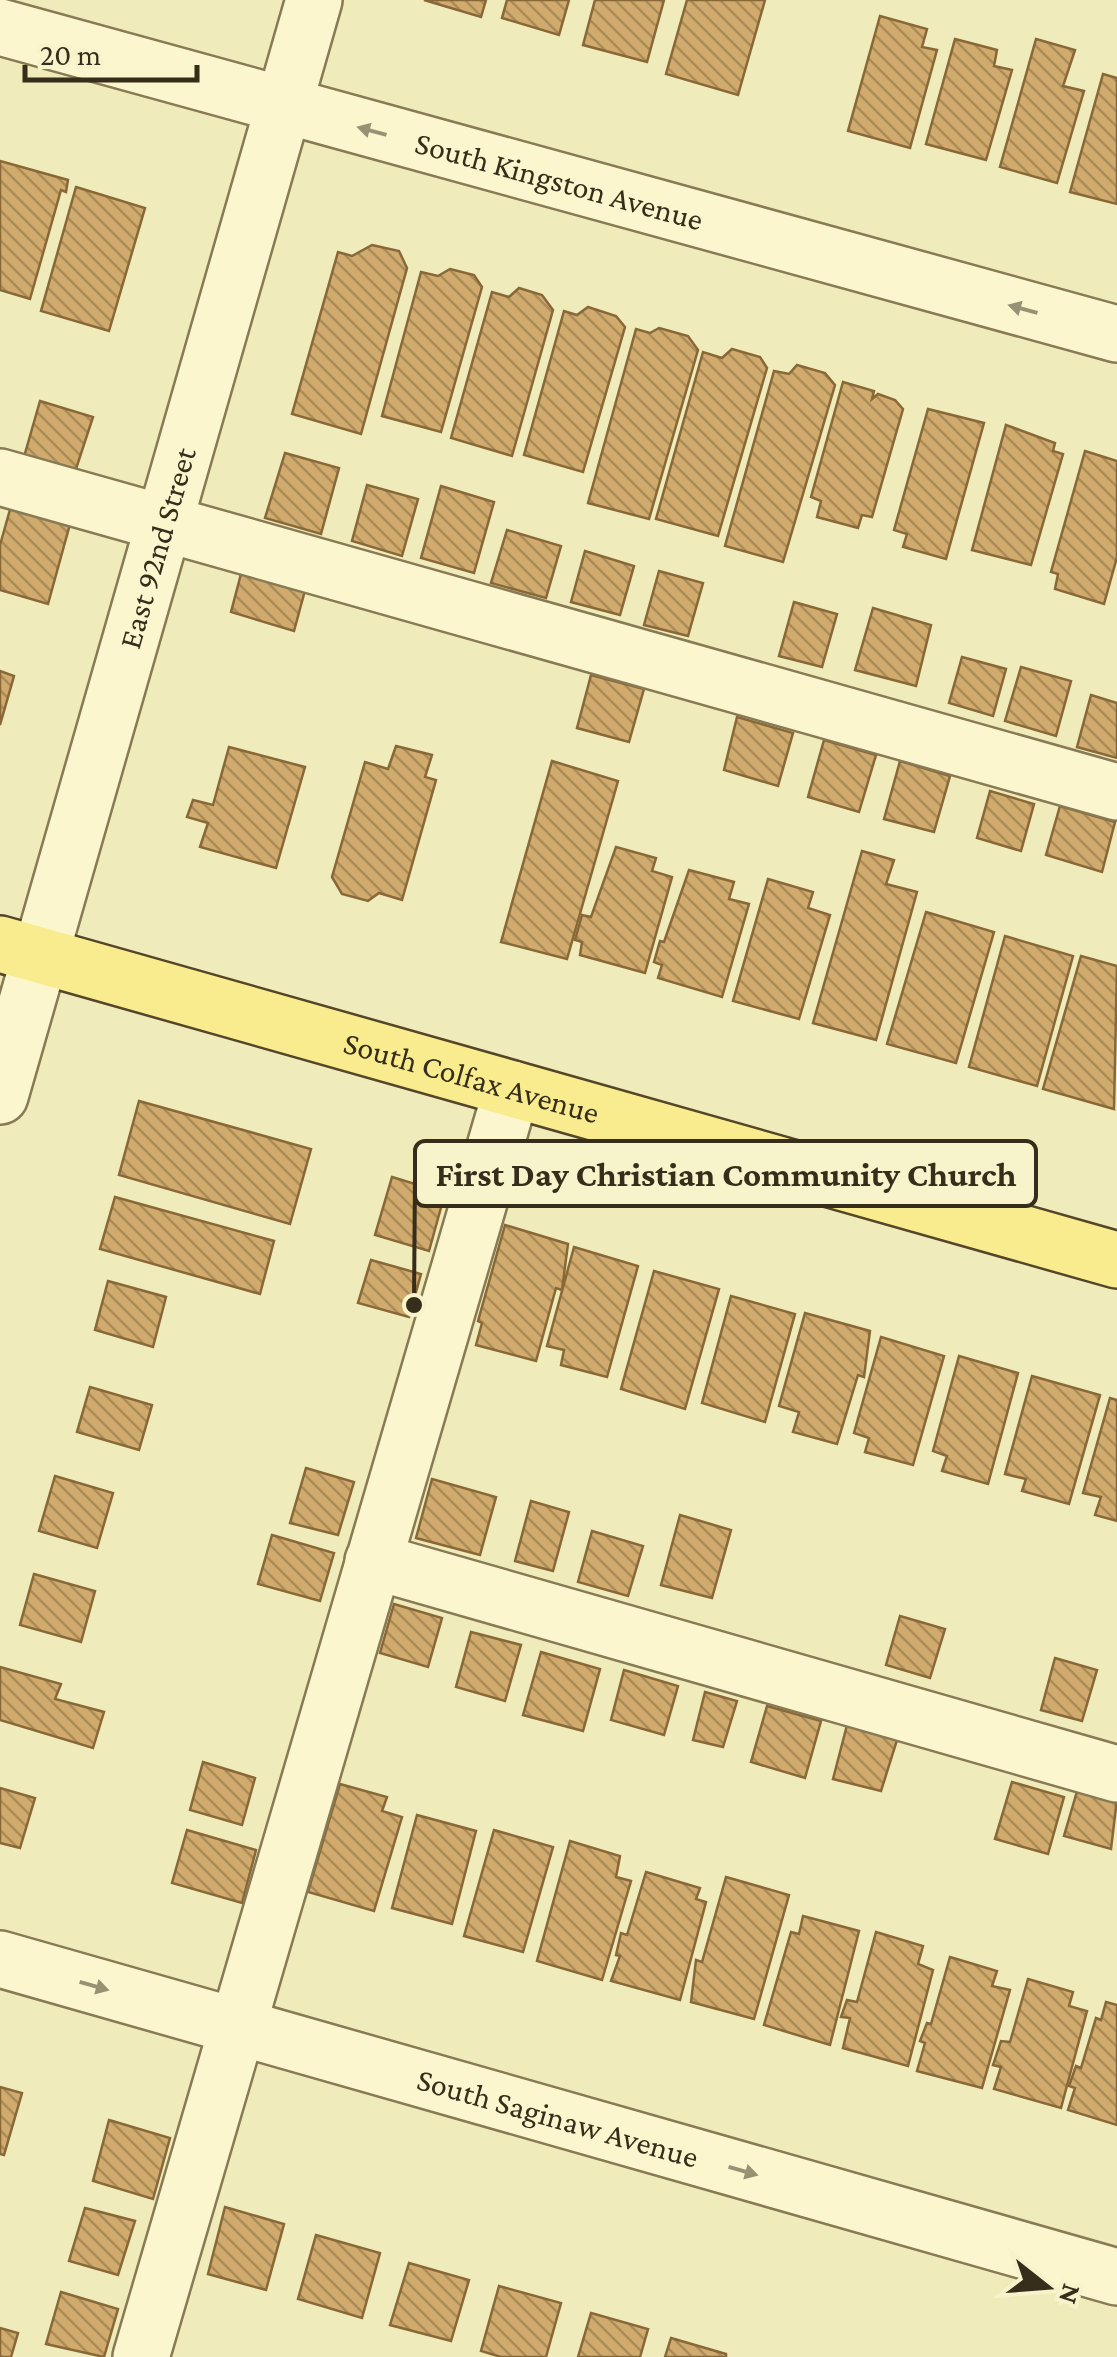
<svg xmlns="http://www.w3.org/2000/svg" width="1117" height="2357" viewBox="0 0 1117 2357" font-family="'Crimson Pro',serif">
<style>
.building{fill:url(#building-back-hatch);stroke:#896838;stroke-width:2.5}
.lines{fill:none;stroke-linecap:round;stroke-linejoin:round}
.minor-casing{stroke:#887a54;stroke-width:60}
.major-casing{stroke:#554629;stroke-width:60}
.minor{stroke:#fbf6ce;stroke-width:55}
.major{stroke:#f8ec8e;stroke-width:55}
.oneway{fill:#989274}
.labels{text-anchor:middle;stroke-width:8;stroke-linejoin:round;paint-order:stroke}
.street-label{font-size:32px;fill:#362d1a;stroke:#f7f3ca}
.leader{fill:none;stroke:#362d1a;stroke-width:4}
.callout-dot{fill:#362d1a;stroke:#f7f3ca;stroke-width:4}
.callout{fill:#f7f3ca;stroke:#362d1a;stroke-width:4}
.callout-label{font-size:35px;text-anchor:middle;font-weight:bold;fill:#362d1a}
</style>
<defs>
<pattern id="building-back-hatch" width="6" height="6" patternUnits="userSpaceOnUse" patternTransform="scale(2.5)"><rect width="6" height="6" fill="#d1ab6d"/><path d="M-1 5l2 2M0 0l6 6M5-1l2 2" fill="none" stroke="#aa8c59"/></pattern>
</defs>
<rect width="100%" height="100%" fill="#f0ebba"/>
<g class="building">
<polygon points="424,0 486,0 481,17"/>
<polygon points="507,0 569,0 559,35 502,18"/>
<polygon points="595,0 664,0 647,62 583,45"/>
<polygon points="687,0 765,0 738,95 666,74"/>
<polygon points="880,16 927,29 922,47 937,50 910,148 848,131"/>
<polygon points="955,39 997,50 994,66 1012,70 986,160 926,144"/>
<polygon points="1036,39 1075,50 1063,86 1084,91 1057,183 1000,167"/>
<polygon points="1103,74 1117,78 1117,204 1070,192"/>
<polygon points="0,161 68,180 66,192 61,190 30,299 0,290"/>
<polygon points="76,187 145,208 109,331 41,311"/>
<polygon points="372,245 399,251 407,268 361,434 292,414 338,252 352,256"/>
<polygon points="450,269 474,275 482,287 441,432 382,416 421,272 438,276"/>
<polygon points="519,288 542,295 553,310 512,456 451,438 492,292 509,297"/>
<polygon points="588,307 616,316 625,327 583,472 524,455 564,311 577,315"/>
<polygon points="659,328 688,336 698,350 649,519 588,503 636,329 650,333"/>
<polygon points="732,349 760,357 767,368 718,536 656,519 703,352 722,358"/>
<polygon points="797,365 825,373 835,385 783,562 725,546 774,371 789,374"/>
<polygon points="843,382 874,391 872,399 878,394 895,400 903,409 872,517 862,515 858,528 817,517 821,501 811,497"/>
<polygon points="40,401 93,417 75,472 24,457"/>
<polygon points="928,409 984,423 946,559 903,547 907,534 894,530"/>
<polygon points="1006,425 1055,443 1053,451 1063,454 1031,565 972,550"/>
<polygon points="1085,451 1117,461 1117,557 1104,604 1055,589 1058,574 1051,572"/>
<polygon points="285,453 339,468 321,534 265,518"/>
<polygon points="367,485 418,499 402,556 352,541"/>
<polygon points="441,486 494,502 474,573 421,558"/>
<polygon points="11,506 70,524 48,604 0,590 0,545"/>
<polygon points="507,530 561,546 546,598 491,583"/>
<polygon points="585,551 634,566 620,615 571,602"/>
<polygon points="246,555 310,572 294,631 231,612"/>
<polygon points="659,571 703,583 688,636 644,625"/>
<polygon points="794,602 837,614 822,667 779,656"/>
<polygon points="873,608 931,625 916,686 855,670"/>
<polygon points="962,657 1006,669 993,716 949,703"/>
<polygon points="1021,667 1071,681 1056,736 1005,721"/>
<polygon points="0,671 14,676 0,725"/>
<polygon points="591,675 644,689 629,742 577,728"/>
<polygon points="1091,695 1117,703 1117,758 1077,747"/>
<polygon points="737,717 793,733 778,786 724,770"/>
<polygon points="824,740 876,755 859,812 808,797"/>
<polygon points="396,746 432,755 425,777 436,780 402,900 379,893 368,901 342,894 332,877 365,762 388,769"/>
<polygon points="229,747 305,767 276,868 200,847 208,823 187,817 193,800 213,805"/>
<polygon points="552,761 618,781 567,959 501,942"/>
<polygon points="900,761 950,776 934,832 884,819"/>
<polygon points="990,791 1034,804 1021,851 977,838"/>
<polygon points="1060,806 1115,822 1102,872 1046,855"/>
<polygon points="616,847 656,858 652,871 672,877 645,973 580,955 582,942 575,940 582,915 591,917"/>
<polygon points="862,851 894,860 886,884 917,892 876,1040 813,1023"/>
<polygon points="689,870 734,882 729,899 749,904 722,997 658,978 662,965 654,962 660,941 664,942"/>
<polygon points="768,879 813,892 808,908 830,915 799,1019 733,1001"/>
<polygon points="926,912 994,932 956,1063 887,1044"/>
<polygon points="1005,936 1073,956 1037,1086 969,1067"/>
<polygon points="1081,956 1117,966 1114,1109 1043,1089"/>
<polygon points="139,1101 311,1149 290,1224 119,1175"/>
<polygon points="392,1177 445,1193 429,1251 375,1235"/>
<polygon points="115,1197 274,1241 260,1294 100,1249"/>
<polygon points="505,1225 568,1244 562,1290 556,1288 536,1361 476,1345 482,1323 478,1321"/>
<polygon points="574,1247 638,1266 607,1377 561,1365 564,1350 547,1346"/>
<polygon points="371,1260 421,1274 409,1317 358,1303"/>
<polygon points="654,1271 719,1289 685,1409 621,1389"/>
<polygon points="108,1281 166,1297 153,1347 95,1330"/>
<polygon points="731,1296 795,1314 765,1422 702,1403"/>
<polygon points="805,1313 870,1331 864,1377 858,1375 837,1444 793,1432 799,1412 779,1406"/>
<polygon points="881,1337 944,1356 913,1465 865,1452 869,1438 854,1433"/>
<polygon points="959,1356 1018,1373 988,1484 942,1471 947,1456 933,1451"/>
<polygon points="1032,1376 1100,1395 1069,1504 1022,1491 1026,1479 1005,1474"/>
<polygon points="90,1387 152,1405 139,1450 77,1432"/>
<polygon points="1110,1398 1117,1400 1117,1521 1095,1515 1101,1497 1083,1493"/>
<polygon points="306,1468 354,1482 338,1535 290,1523"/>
<polygon points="55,1476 113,1493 97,1548 39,1531"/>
<polygon points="432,1479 496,1497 480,1555 416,1538"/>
<polygon points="531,1501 569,1512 553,1571 515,1561"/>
<polygon points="680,1515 731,1530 712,1598 661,1585"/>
<polygon points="592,1531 643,1546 628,1596 578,1582"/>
<polygon points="272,1535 334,1553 320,1601 258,1584"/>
<polygon points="34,1574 95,1591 81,1642 20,1625"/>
<polygon points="394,1604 442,1618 428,1667 380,1653"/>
<polygon points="900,1616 945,1629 930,1678 886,1665"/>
<polygon points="471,1632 521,1645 505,1701 456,1687"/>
<polygon points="541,1652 600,1669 583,1731 523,1715"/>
<polygon points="1055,1658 1097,1670 1082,1721 1041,1710"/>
<polygon points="0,1667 61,1684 55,1699 104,1712 93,1748 0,1720"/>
<polygon points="624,1670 678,1686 664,1735 611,1720"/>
<polygon points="705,1692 737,1701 723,1747 693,1740"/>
<polygon points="767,1706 821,1721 805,1778 751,1762"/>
<polygon points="847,1725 897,1740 881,1791 833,1779"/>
<polygon points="203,1762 255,1778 242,1825 190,1810"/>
<polygon points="1012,1782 1064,1797 1048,1854 995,1839"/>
<polygon points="340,1784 387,1797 382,1811 402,1817 374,1911 308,1892"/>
<polygon points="0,1788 35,1798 20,1848 0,1843"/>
<polygon points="1078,1788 1117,1799 1111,1849 1064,1836"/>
<polygon points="417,1815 476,1831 452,1924 392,1908"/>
<polygon points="187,1830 256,1850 242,1903 172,1883"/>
<polygon points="494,1830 553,1847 523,1952 464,1936"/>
<polygon points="570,1841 620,1856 616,1877 631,1881 602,1980 537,1961"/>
<polygon points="646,1872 700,1888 696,1899 706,1902 680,2000 611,1981 620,1956 616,1955 621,1933 627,1935"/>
<polygon points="726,1877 789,1895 754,2019 691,2002 696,1960 702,1962"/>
<polygon points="803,1916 859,1931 830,2045 764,2025 791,1932 799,1934"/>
<polygon points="876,1932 923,1946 918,1964 933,1970 908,2066 843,2048 850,2018 841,2017 847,2000 857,2002"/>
<polygon points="950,1957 997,1971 992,1986 1010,1990 982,2088 917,2071 925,2043 920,2041 927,2023 931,2024"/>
<polygon points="1028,1979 1073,1992 1069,2006 1087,2011 1061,2108 994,2089 1001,2067 993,2065 1001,2041 1010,2042"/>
<polygon points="1106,2002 1117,2005 1117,2125 1068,2110 1075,2088 1069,2086 1076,2066 1081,2068 1096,2018 1101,2020"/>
<polygon points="0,2087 22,2093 4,2155 0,2154"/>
<polygon points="109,2120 170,2138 153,2199 93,2181"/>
<polygon points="225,2207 284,2224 266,2290 208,2274"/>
<polygon points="85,2208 135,2221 118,2275 69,2261"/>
<polygon points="316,2235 380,2253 362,2318 298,2299"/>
<polygon points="409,2263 469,2280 451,2341 390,2325"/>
<polygon points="499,2286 561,2303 546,2357 501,2357 481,2351"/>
<polygon points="61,2292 118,2309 104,2357 46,2344"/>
<polygon points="591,2313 648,2329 640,2357 578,2357"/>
<polygon points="0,2328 18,2333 11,2357 0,2357"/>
<polygon points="671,2338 726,2354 726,2357 665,2357"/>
</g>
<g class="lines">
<defs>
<g id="minor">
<path id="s1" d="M0 27 1117 334"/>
<polyline points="0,477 1117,792"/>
<path id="s2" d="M0 1096 314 0"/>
<polyline points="373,1561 1117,1774"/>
<path id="s3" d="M0 1959 1117 2277"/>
<polyline points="141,2357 512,1089"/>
</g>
<g id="major">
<path id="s4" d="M0 944 1117 1260"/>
</g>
</defs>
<use href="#minor" class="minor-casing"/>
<use href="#major" class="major-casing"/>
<use href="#minor" class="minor"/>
<use href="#major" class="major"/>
</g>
<defs><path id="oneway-solid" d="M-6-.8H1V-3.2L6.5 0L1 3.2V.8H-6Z" transform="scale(2.5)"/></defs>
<g class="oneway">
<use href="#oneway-solid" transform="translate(372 131) rotate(-165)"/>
<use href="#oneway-solid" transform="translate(1023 309) rotate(-165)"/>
<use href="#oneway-solid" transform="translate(94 1986) rotate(16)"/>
<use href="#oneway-solid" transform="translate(743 2171) rotate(16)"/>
</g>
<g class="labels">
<g class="street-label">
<text dy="11" stroke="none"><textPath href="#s1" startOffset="580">South Kingston Avenue</textPath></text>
<text dy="11" stroke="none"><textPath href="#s2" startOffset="570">East 92nd Street</textPath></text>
<text dy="11" stroke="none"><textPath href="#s4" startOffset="490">South Colfax Avenue</textPath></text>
<text dy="11" stroke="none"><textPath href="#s3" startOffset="580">South Saginaw Avenue</textPath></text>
</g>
</g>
<path class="leader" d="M414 1305L415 1174"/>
<circle class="callout-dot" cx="414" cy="1305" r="10"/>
<rect class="callout" x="415" y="1141" width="621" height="65" rx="10"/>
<g class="callout-label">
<text x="726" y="1186">First Day Christian Community Church</text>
</g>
<g transform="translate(1047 2287) rotate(107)" stroke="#f7f3ca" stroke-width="8" paint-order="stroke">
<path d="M0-8L18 38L0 25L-18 38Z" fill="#362d1a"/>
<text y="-15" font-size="28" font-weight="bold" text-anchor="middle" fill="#362d1a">N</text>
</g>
<path d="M25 65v15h172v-15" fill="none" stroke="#362d1a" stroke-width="5"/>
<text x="40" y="65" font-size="30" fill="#362d1a" stroke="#f7f3ca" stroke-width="8" paint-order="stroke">20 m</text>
</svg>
